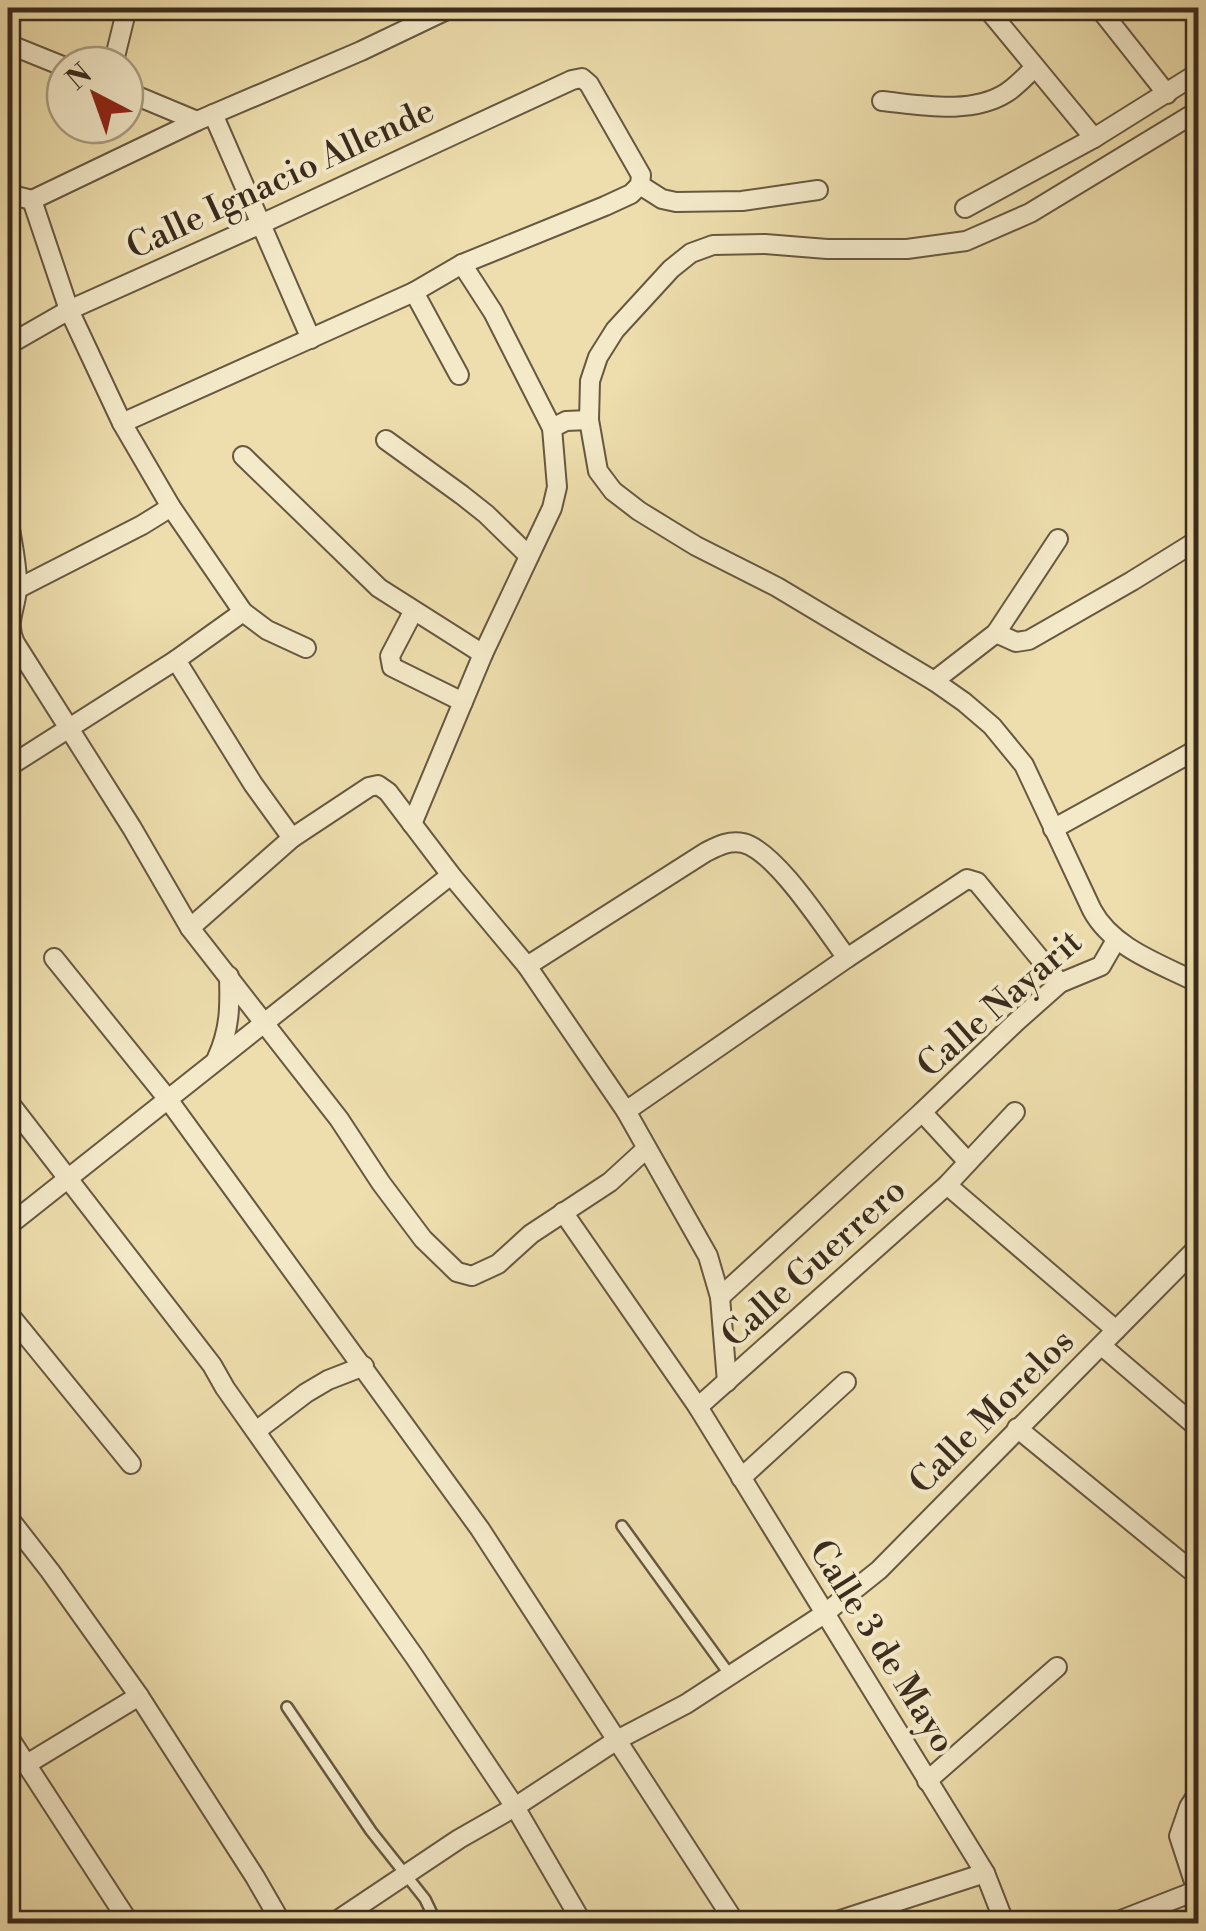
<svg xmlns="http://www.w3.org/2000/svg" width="1206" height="1931" viewBox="0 0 1206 1931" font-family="'Libre Bodoni',serif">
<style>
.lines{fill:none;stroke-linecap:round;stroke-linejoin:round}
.lane-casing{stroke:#675841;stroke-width:14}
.street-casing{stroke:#675841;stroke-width:22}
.lane{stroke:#f4eaca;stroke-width:9}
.street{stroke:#f4eaca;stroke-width:18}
.labels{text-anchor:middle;stroke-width:8;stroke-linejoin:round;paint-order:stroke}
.street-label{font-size:35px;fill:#3a2b1d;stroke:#f4eaca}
</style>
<rect width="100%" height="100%" fill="#eedead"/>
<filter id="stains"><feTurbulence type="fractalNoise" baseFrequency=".002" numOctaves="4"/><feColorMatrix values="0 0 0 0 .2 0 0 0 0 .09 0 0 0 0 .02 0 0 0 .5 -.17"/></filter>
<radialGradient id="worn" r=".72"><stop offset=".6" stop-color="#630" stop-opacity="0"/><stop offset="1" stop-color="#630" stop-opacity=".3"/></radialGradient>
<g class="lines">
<defs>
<g id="lane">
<polyline points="622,1526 730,1675"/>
<polyline points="287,1707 371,1831 425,1899 437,1924"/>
</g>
<g id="street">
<polyline points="1099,8 1167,94"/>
<polyline points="990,12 1094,138"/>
<polyline points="8,44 65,67"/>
<polyline points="113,65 127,8"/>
<polyline points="125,91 197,121"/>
<path d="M882 101C921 105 971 115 1006 93 1017 86 1026 76 1035 67"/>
<path d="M1198 111 1030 213 966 241 907 249H827L765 244 713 245 691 253 671 269 615 330 598 357 590 381 589 420 598 471 613 491 639 511 696 546 777 587 934 681 964 702 992 726 1024 765 1092 910C1113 949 1161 964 1198 983"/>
<polyline points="213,114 311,339"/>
<polyline points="8,194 32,200"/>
<polyline points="32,200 197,121 361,51 451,8"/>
<polyline points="965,208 1094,138 1198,73"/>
<polyline points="414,292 459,375"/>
<polyline points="8,345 69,310 261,224 572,80 582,78 589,84 641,175 640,185 662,199 676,202 742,201 818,190"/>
<polyline points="122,423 414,292 462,264 605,206 631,194 640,185"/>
<polyline points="552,428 566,421 589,420"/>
<polyline points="386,440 462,495 486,514 529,556"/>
<polyline points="243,456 379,588 483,654"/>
<path d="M8 516C11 539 18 565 17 588 16 609 5 622 15 643L132 828 190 928 339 1119 381 1183 423 1239 457 1272 472 1276 498 1264 531 1234 610 1182 646 1149"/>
<polyline points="17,589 142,525 171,507"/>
<polyline points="243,612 267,630 306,648"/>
<polyline points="413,612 390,656 392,667 463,702"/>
<polyline points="996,633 1016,642 1029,640 1132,581 1198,540"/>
<polyline points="176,660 253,784 292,838"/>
<polyline points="934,681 996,633 1058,539"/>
<polyline points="8,767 176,660 243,612 171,507 122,423 69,310 32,200"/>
<polyline points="412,824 483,654 552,508 557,487 552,428 493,312 462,264"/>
<polyline points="1053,829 1198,749"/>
<polyline points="190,928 292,838 369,787 378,785 388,792 451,875 527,966 626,1111 708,1256 720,1297 727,1382"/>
<polyline points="54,958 167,1098 480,1529 736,1924"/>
<path d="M527 966 706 852C718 846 729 840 743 843 776 851 825 929 847 958"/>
<path d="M217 1058C230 1029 230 1007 229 976"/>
<polyline points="8,1101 212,1365 225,1388 414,1656 515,1807 583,1924"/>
<polyline points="626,1111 847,958 967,879 977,882 1060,983"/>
<polyline points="922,1112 968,1162"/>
<polyline points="947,1185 1116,1330"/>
<polyline points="563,1212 698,1407 985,1873 1005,1924"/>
<polyline points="8,1226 451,875"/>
<polyline points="720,1297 922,1112 1016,1022 1060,983 1101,966 1116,940"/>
<polyline points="8,1313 131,1464"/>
<polyline points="1102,1346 1198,1428"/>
<polyline points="698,1407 947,1185 1015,1112"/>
<polyline points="1017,1428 1198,1576"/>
<polyline points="256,1431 306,1393 328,1380 364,1366"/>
<polyline points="741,1478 846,1382"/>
<polyline points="8,1517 50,1571 139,1696 255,1877 282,1924"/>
<polyline points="8,1736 130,1924"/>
<polyline points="27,1764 139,1696"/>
<polyline points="927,1781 1057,1667"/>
<polyline points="1197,1891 1179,1836 1189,1807 1198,1793"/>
<polyline points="332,1924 459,1839 515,1807 617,1740 686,1704 824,1614 879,1570 1198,1247"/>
<polyline points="828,1924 985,1873"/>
<polyline points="1111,1924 1198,1890"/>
</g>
</defs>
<use href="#lane" class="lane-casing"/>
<use href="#street" class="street-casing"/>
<use href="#lane" class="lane"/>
<use href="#street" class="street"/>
</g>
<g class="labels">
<g class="street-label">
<text transform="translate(280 178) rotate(-25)" y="12">Calle Ignacio Allende</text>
<text transform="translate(999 1003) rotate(-41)" y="12">Calle Nayarit</text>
<text transform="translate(813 1262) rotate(-42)" y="12">Calle Guerrero</text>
<text transform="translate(991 1411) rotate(-45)" y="12">Calle Morelos</text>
<text transform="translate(883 1646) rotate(58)" y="12">Calle 3 de Mayo</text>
</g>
</g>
<rect width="1206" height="1931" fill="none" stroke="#eedead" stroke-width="40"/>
<rect x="10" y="10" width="1186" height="1911" fill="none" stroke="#3a2b1d" stroke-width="5"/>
<rect x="20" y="20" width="1166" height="1891" fill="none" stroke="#3a2b1d" stroke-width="2.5"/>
<g transform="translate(95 95) rotate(319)"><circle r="48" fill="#f4eaca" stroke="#aa9e85" stroke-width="2.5"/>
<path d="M0-8L18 38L0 25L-18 38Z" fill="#8f2418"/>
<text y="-15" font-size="28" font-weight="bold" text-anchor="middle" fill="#3a2b1d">N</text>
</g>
<rect width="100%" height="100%" filter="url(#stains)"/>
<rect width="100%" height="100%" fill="url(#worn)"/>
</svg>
